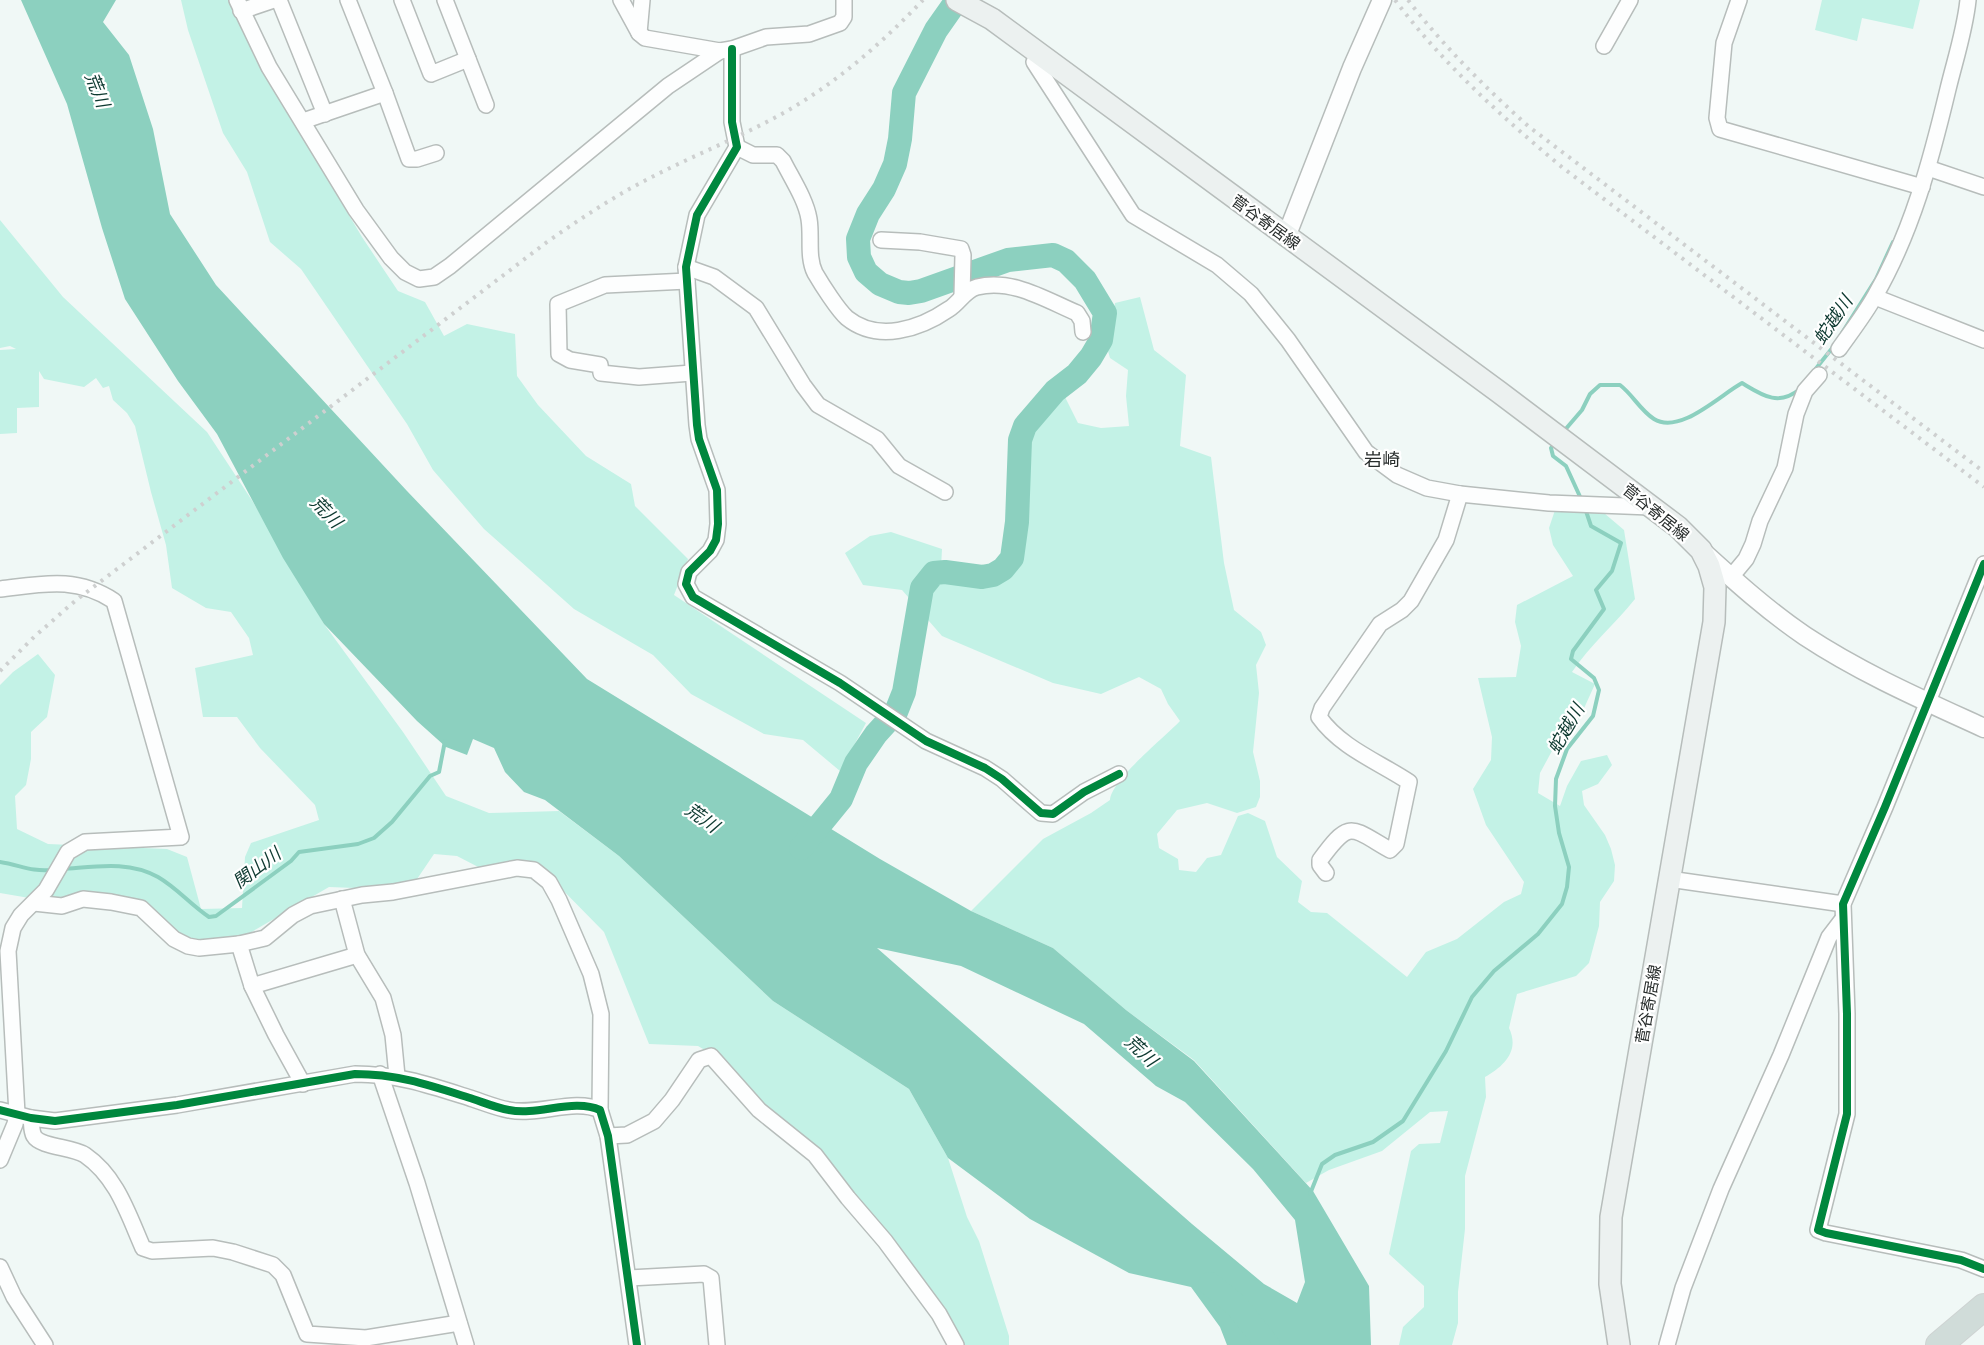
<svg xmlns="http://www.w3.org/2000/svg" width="1984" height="1345" viewBox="0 0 1984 1345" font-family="Ubuntu,'Noto Sans JP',sans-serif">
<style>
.green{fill:#c3f2e6}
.water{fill:#8cd0bf;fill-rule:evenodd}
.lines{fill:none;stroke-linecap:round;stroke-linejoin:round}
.stream{stroke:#8cd0bf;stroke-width:4}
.river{stroke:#8cd0bf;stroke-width:24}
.minor-casing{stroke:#b7bdbb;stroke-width:18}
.tertiary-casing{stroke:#b7bdbb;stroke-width:21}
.secondary-casing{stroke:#b7bdbb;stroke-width:24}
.trunk-casing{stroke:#ced3d2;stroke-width:28}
.minor{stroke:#fdfefe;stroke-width:15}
.tertiary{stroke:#fdfefe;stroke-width:18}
.secondary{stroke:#ecf1f0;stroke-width:21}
.trunk{stroke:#d0dcd9;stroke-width:26}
.rail{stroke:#ced0d0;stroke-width:4;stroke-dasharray:3 6;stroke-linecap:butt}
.cycleway-casing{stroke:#fff;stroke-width:11}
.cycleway{stroke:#00873e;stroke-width:8}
.labels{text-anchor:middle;stroke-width:4.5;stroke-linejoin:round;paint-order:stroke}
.street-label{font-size:16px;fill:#282d2c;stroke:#fff}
.water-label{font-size:18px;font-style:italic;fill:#0d3930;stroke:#fff}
.neighbourhood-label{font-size:18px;fill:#282d2c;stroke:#fff}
</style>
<rect width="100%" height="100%" fill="#f0f8f6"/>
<g class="green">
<polygon points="181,0 230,0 255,58 362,237 398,291 425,302 444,336 467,324 515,334 517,376 538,405 586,456 631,484 635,506 688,559 674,595 866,723 840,771 803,740 764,734 691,694 653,655 574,609 484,529 433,470 407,424 301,269 270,242 247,172 223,133 188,30"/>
<polygon points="1822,0 1920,0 1913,29 1862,18 1857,41 1815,30"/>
<polygon points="0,220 63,297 207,432 253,502 324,624 403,732 446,796 489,813 559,811 619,856 773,1001 909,1089 948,1158 967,1217 979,1241 1009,1336 1009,1345 965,1345 954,1325 915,1270 822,1152 778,1118 749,1090 727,1063 698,1046 649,1044 604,932 545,872 484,870 457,856 434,854 415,882 380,889 329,887 243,937 206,941 182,936 162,920 74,895 41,900 0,893 0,685 13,672 38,654 55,675 47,717 31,732 31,759 26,785 15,796 17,829 48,844 167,849 187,857 201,909 242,908 245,857 251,843 319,820 315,805 260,748 237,717 203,717 195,668 253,655 249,638 231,612 206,608 172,588 166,545 151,492 135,426 127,413 113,400 109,386 103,388 96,378 84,387 44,379 39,371 39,407 17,408 17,433 0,434 0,350 16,349 10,346 0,348"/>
<path d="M1140 297 1154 350 1186 375 1180 446 1211 457 1224 563 1234 610 1261 632 1266 645 1256 665 1259 693 1253 752 1260 781V797L1256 807 1237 813 1207 803 1177 810 1157 834 1159 848 1178 859 1179 870 1196 872 1207 858 1221 855 1238 816 1248 813 1265 821 1277 857 1302 881 1298 902 1311 912 1327 913 1407 977 1426 952 1457 939 1504 902 1521 894 1524 882 1486 825 1473 789 1491 760 1492 737 1478 678 1516 677 1521 646 1515 622 1517 605 1573 576 1553 545 1549 528 1555 510 1604 513 1624 530 1635 599C1615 624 1590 645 1572 672L1595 684 1576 726 1559 738 1540 773 1538 793 1560 806 1567 786 1581 761 1607 755 1612 765 1598 784 1582 791 1584 805 1605 835 1611 849 1615 865 1614 881 1600 902 1599 926 1589 963 1576 976 1517 994 1509 1028C1520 1051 1504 1066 1485 1077L1486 1097 1465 1176V1229L1458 1292V1323L1452 1345H1399L1403 1327 1424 1307V1286L1389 1254 1411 1151 1419 1144 1440 1143 1448 1111 1430 1112 1382 1151 1329 1170 1306 1183 1194 1060 1126 1010 1053 948 971 911 1043 839 1091 813 1110 800C1111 780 1165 737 1180 721L1168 704 1161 689 1139 677 1101 694 1053 683 942 636 902 590 863 585 845 553 870 536 891 532 942 549 941 568C948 572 958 579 966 580 983 584 1003 581 1012 565 1017 556 1018 548 1025 540L1024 441 1030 426 1039 413 1062 391 1078 423 1101 428 1129 426 1126 396 1128 370 1110 358 1108 351 1115 303Z"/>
</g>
<path class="water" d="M21 0H116L103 22 129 55 153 129 170 214 216 285 407 491 587 679 880 859 971 911 1053 948 1126 1010 1194 1061 1313 1191 1369 1286 1371 1345H1227L1220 1327 1191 1287 1129 1273 1030 1219 948 1158 909 1089 773 1001 619 856 545 800 524 792 505 772 494 748 473 739 467 755 446 747 417 721 324 624 283 558 217 434 178 381 125 299 102 228 67 104ZM877 948 961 966 1084 1024 1156 1086 1185 1102 1253 1169 1295 1220 1305 1282 1297 1303 1264 1284 1192 1224Z"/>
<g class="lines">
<g class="stream">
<polyline points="1842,333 1876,279 1893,242"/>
<polyline points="1814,371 1833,347"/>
<path d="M1564 431 1582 410 1590 394 1600 385H1620C1633 395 1640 410 1654 419 1680 435 1720 395 1742 383 1762 395 1778 407 1800 389"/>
<polyline points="1556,442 1551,448 1553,456 1566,466 1582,501"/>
<path d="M0 862C20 865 31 872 52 870"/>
<path d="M62 869C94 867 128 860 158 877 177 888 191 905 209 917L216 916 291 861 299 852 358 844 374 838 392 822 430 776 439 772 445 741"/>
<polyline points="1310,1194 1322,1164 1335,1155 1373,1142 1403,1121 1446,1051 1472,997 1494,971 1538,934 1562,904 1567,887 1569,867 1559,833 1555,806 1556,779 1567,749 1593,716 1599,690 1594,678 1571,659 1573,651 1604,609 1596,590 1612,571 1621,543 1591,526 1585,508"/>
</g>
<g class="river">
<polyline points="801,848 841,799 856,763 876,734 896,712 904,692 922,588 934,573 945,572 982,577 993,575 1003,569 1012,558 1017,522 1020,440 1025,426 1055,391 1077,374 1091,357 1101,340 1105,313 1085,280 1066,261 1053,255 1008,260 921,291 909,293 899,292 880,284 866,272 859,257 858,239 868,214 884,189 895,164 900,139 904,93 936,30 957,0"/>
<polyline points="1210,1284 1236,1305 1268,1345"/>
</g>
<defs>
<g id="minor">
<polyline points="237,0 269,67 356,210 391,258 405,272 419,279 434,277 450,266 668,86 720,51"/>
<polyline points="279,0 325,114"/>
<polyline points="348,0 385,93 409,159 417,159 436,153"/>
<polyline points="402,0 431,74 468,59"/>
<polyline points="445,0 486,105"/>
<polyline points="621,0 639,33 645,38 720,51 732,49 766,37 809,34 840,23 844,17 844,0"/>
<polyline points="1739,0 1724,43 1717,118 1720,129 1922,187"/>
<polyline points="241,11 274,0"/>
<polyline points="639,33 642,0"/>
<polyline points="1604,46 1630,0"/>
<polyline points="732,49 732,122 737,147 697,215 686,267 697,425 699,439 717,490 718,524 716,540 710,551 689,572 686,584 693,597 840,683 926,741 985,768 1002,779 1041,813 1053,814 1084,792 1119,774"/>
<polyline points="1041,56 1034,62 1133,215 1217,265 1251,294 1288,340 1366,452 1397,475 1427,488 1460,494 1549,503 1650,507"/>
<polyline points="303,121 385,93"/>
<path d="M737 147 753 155H777L783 161C792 179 806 200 809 219 812 237 807 257 815 273 822 285 838 310 847 318 878 343 920 329 949 309 959 303 965 290 977 287 1012 278 1046 300 1077 313L1082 321 1083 332"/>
<polyline points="1928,168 1984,187"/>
<polyline points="881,240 920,242 961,249 963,255 962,296"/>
<polyline points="686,267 714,277 756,308 803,385 818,405 877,439 899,466 945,492"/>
<polyline points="687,281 605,285 558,304 559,354 570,360 600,365 601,373 639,377 692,373"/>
<polyline points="1875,297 1984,340"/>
<path d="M1839 349C1851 332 1865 314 1875 296 1912 232 1931 160 1948 89 1955 60 1965 30 1968 0"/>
<polyline points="1984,564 1885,807 1843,904 1847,1014 1847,1114 1818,1230 1826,1233 1961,1260 1984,1269"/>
<polyline points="1731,577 1746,559 1753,544 1760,521 1785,468 1796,414 1805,391 1819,375"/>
<path d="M0 589C43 584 76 576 114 601L181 837 85 842 68 852 46 890 21 915 13 928 8 951 17 1114 15 1124 0 1160"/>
<path d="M1326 873 1320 865V860C1350 819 1350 827 1390 850L1396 844 1409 782C1379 762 1341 748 1319 717L1322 708 1380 624 1402 610 1411 601 1446 540 1460 494"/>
<polyline points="1669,879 1843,904"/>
<polyline points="342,899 357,955 383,998 393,1035 397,1076"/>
<polyline points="34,903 62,906 83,899 111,902 141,908 174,939 188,946 199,948 239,944 265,938 293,915 310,906 362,895 393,892 517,868 534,870 549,882 559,900 591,974 601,1014 600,1110"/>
<polyline points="239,944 252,986 276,1035 303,1084"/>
<polyline points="252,986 357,955"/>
<polyline points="380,1074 417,1183 466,1345"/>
<path d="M0 1110 31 1118 55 1121 177 1105 355 1074C399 1074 432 1086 473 1099 485 1103 497 1108 509 1110 538 1116 574 1098 600 1110L608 1136 637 1345"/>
<path d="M31 1118C32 1124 31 1131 34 1136 40 1147 73 1147 85 1155 117 1177 128 1214 143 1248L152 1251 213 1248 233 1252 273 1265 283 1275 307 1334 366 1338 459 1323"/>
<polyline points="608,1136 627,1135 654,1121 672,1100 699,1060 711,1056 759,1110 815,1155 848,1198 885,1241 939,1314 956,1345"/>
<polyline points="0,1267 14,1297 45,1345"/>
<polyline points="629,1278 704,1274 711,1278 717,1345"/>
<polyline points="1667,1345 1683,1288 1721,1189 1781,1055 1829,937 1842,920"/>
</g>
<g id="tertiary">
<polyline points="1286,237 1352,68 1382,0"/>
<path d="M1703 552C1735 581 1768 611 1805 636 1861 673 1923 700 1984 728"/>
</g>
<polyline id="secondary" points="957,0 992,19 1499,392 1678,527 1701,550 1709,566 1715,587 1714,622 1611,1217 1610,1284 1619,1345"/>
<polyline id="trunk" points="1939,1345 1984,1307"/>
</defs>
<use href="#minor" class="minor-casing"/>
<use href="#tertiary" class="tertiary-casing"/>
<use href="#secondary" class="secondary-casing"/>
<use href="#trunk" class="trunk-casing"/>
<use href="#minor" class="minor"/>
<use href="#tertiary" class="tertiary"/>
<use href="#secondary" class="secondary"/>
<use href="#trunk" class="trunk"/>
<g class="rail">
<path d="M1395 0C1443 64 1502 117 1563 168L1984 487"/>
<path d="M1408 0C1444 47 1485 87 1528 126L1984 472"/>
<path d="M0 671 34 637 75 601 547 242C580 219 613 197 648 179 696 154 746 135 792 108 841 79 884 41 923 0"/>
</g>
<defs>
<g id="cycleway">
<polyline points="732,49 732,122 737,147 697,215 686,267 697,425 699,439 717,490 718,524 716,540 710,551 689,572 686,584 693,597 840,683 926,741 985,768 1002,779 1041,813 1053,814 1084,792 1119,774"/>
<polyline points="1984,564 1885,807 1843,904 1847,1014 1847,1114 1818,1230 1826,1233 1961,1260 1984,1269"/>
<path d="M0 1110 31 1118 55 1121 177 1105 355 1074C399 1074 432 1086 473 1099 485 1103 497 1108 509 1110 538 1116 574 1098 600 1110L608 1136 637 1345"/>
</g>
</defs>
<use href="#cycleway" class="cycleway-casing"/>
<use href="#cycleway" class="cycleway"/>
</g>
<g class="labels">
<g class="street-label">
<text transform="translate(1266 222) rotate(36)" y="6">菅谷寄居線</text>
<text transform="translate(1656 512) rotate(39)" y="6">菅谷寄居線</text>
<text transform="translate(1648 1004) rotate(-80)" y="6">菅谷寄居線</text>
</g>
<g class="water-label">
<text transform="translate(97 90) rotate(68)" y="6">荒川</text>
<text transform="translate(1833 320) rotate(-56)" y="6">蛇越川</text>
<text transform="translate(326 512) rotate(46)" y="6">荒川</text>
<text transform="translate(1566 729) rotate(-60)" y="6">蛇越川</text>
<text transform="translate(702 818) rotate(35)" y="6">荒川</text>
<text transform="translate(257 868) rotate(-37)" y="6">関山川</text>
<text transform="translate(1141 1051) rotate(43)" y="6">荒川</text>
</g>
<g class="neighbourhood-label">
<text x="1382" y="466">岩崎</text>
</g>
</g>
</svg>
